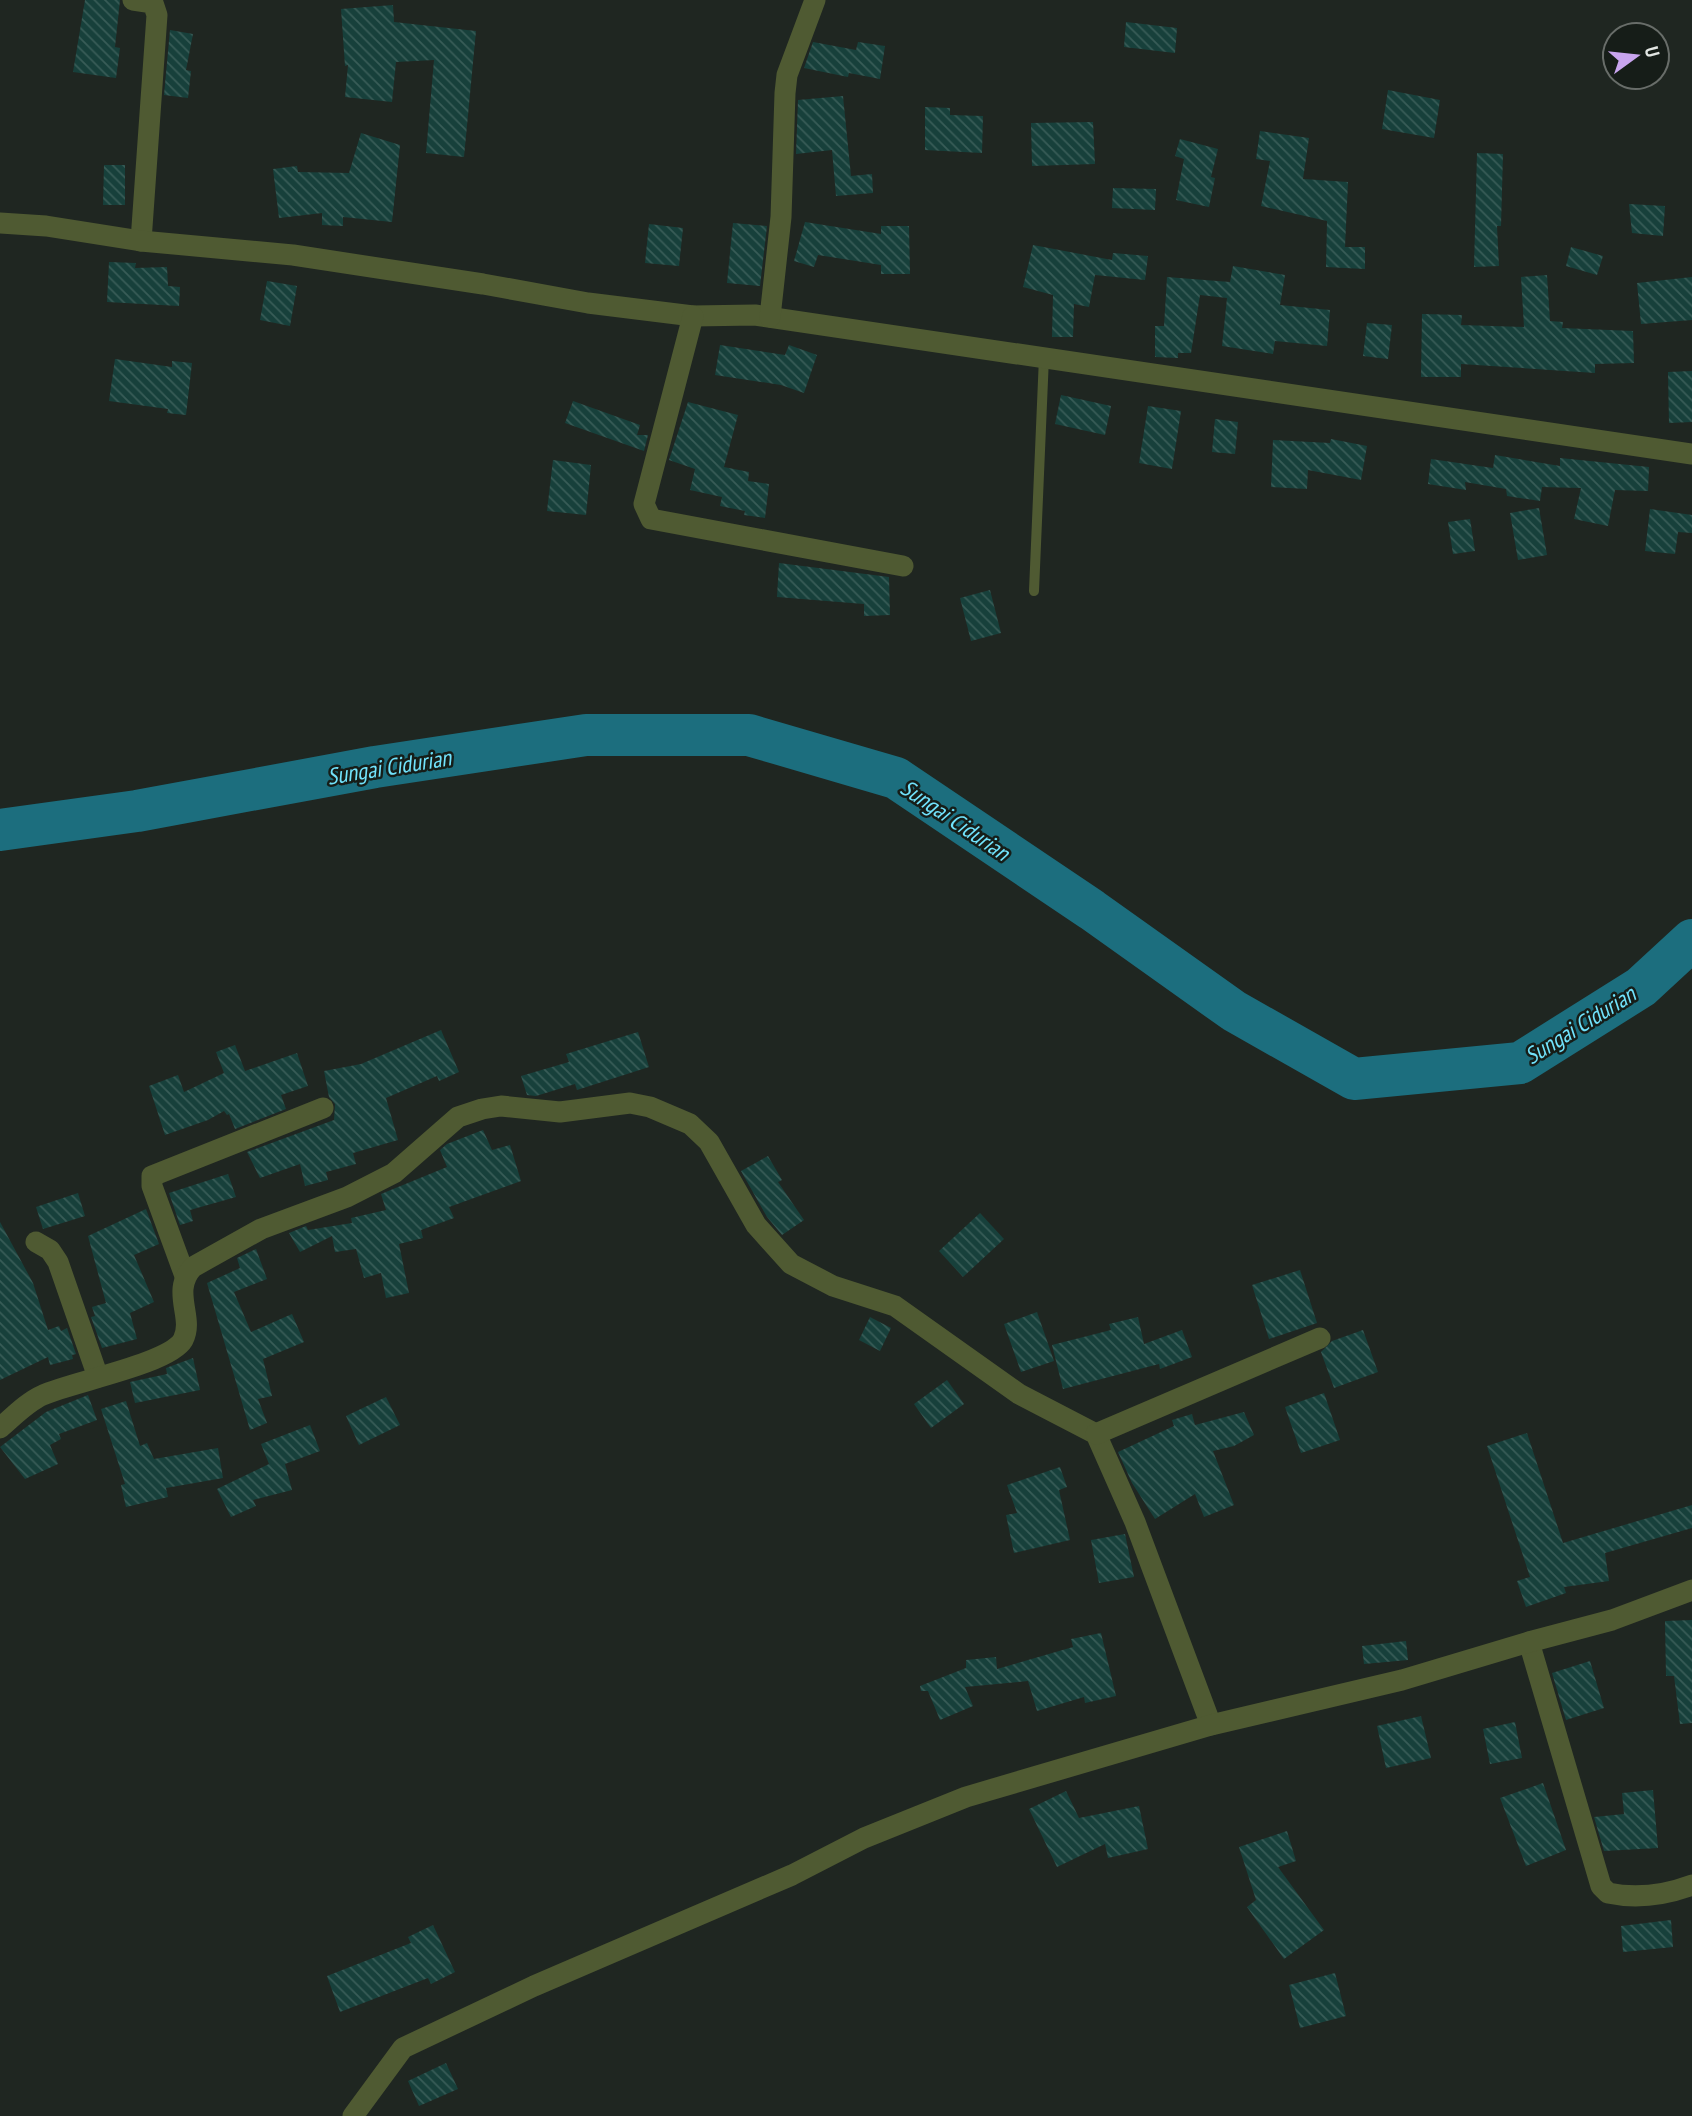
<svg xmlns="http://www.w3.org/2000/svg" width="1692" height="2116" viewBox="0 0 1692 2116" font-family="'PT Sans Narrow',sans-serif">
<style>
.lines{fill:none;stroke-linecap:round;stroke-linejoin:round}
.river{stroke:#1c6e7e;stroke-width:42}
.building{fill:url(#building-back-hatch)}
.lane{stroke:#4f5a32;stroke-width:10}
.street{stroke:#4f5a32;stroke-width:21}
.labels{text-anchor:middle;stroke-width:5;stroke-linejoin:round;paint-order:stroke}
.water-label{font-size:23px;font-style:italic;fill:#71e3fc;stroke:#161d18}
</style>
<defs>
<pattern id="building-back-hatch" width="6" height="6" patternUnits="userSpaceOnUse" patternTransform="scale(1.75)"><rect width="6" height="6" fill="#17403b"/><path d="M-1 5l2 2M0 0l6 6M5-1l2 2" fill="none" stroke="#385c57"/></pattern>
</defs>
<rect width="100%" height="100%" fill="#1f2621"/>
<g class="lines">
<polyline class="river" points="0,830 137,811 375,767 586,735 749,735 896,778 1092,910 1234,1011 1354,1079 1520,1063 1641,987 1692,940"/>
</g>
<g class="building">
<polygon points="85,0 120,0 115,47 120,48 116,78 73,72"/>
<polygon points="393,5 394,22 476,31 464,157 426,153 434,60 396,62 392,102 345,97 348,65 345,66 341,9"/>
<polygon points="1126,22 1177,28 1175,53 1124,47"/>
<polygon points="170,30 193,34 186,70 191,71 188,98 164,95"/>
<polygon points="813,42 856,50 858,42 885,46 880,79 849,73 848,77 804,68"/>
<polygon points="1388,90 1440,100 1434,138 1382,129"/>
<polygon points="843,96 851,176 872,174 873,193 836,196 832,150 796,154 798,100"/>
<polygon points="925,107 950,108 950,115 983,116 982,153 925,150"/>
<polygon points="1093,122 1095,164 1032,166 1031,123"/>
<polygon points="1260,131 1309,138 1303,179 1348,182 1345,247 1365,247 1365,269 1326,267 1327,221 1261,206 1270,161 1256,159"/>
<polygon points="361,133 400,145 392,222 343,217 343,226 322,225 322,213 279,218 273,169 297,166 298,172 349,173"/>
<polygon points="1180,139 1218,149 1211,177 1215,178 1209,207 1176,200 1184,159 1175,156"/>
<polygon points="1477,153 1503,154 1501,226 1497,226 1499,266 1474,267"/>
<polygon points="104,165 125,165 125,205 103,205"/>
<polygon points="1113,188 1156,189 1155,210 1112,208"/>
<polygon points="1629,204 1665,206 1663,236 1632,233"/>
<polygon points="805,222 881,234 881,226 909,226 910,274 881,274 881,265 818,255 814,267 794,261"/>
<polygon points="733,223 767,226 760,286 727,283"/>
<polygon points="649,224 683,228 679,266 645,263"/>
<polygon points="1033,245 1112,260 1113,253 1148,256 1145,280 1095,275 1089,307 1074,304 1073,337 1052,337 1053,295 1023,287"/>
<polygon points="1571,247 1603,256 1597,275 1566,266"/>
<polygon points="109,262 136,263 135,268 167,267 168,286 180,287 179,306 107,302"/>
<polygon points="1233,266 1285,275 1280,305 1330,310 1327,346 1275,341 1273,354 1222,346 1227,298 1200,295 1191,353 1178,353 1178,358 1155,357 1155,326 1164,326 1167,277 1230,282"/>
<polygon points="1547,275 1550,321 1563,322 1562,328 1633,331 1634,363 1595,364 1595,373 1461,364 1461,377 1421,377 1422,314 1462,315 1461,325 1524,327 1521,277"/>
<polygon points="1692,277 1692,320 1641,324 1637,283"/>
<polygon points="267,281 297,286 290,326 260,320"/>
<polygon points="1367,323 1392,325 1388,359 1363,356"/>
<polygon points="720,345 785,355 789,345 817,355 804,393 781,385 715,375"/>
<polygon points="115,359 172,367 172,361 192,363 186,415 167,413 168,409 109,401"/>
<polygon points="1692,371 1692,422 1669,423 1668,372"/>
<polygon points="1061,395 1111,406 1105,435 1055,424"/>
<polygon points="573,401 640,425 637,435 648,435 644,451 565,423"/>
<polygon points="688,402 738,415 724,467 749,472 748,481 769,484 765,518 744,515 745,511 720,506 722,497 690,490 695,469 669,460"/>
<polygon points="1148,406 1181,411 1172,469 1139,463"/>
<polygon points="1215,419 1238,422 1235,454 1212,452"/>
<polygon points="1331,439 1367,446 1361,480 1308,470 1307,489 1271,487 1273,440 1330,443"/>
<polygon points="1495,455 1560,466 1560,458 1649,467 1648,491 1615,490 1608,526 1574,519 1581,488 1542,487 1540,501 1507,496 1506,489 1465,482 1466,490 1428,484 1431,459 1493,468"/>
<polygon points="553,460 591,465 586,515 547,511"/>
<polygon points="1539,508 1547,555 1518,560 1510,513"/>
<polygon points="1650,509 1692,515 1692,533 1678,532 1675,554 1645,551"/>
<polygon points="1470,519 1475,551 1453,554 1448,522"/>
<polygon points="779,563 889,577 890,615 864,616 864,604 777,597"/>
<polygon points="990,590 1001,633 971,641 960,598"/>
<polygon points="441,1030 459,1072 439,1081 437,1076 386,1098 398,1140 353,1153 356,1164 326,1172 328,1180 305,1186 300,1164 260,1178 247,1152 334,1120 335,1104 329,1097 324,1071 361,1064"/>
<polygon points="638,1032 649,1067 577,1090 575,1084 536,1096 527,1095 521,1076 569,1062 566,1054"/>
<polygon points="235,1045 245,1071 297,1053 308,1086 281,1095 286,1109 235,1129 229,1114 227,1115 224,1111 208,1120 165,1135 149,1086 178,1075 184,1092 224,1073 216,1052"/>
<polygon points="483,1130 492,1150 510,1145 521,1181 449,1207 454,1218 421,1230 423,1238 399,1244 409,1293 386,1298 381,1273 364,1278 356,1249 335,1252 332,1236 300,1252 289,1233 306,1226 308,1230 352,1223 351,1218 386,1210 381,1194 447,1167 440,1150 447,1144"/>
<polygon points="768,1156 782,1180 778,1182 804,1220 782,1235 767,1217 741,1171"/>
<polygon points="228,1174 236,1197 190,1210 193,1221 180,1225 169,1193"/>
<polygon points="78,1193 85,1216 43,1229 36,1207"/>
<polygon points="146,1209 159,1244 134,1255 154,1302 130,1313 137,1339 102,1348 91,1317 95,1316 92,1307 106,1303 88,1236"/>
<polygon points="980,1213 1004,1239 963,1277 939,1251"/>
<polygon points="0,1222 33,1283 48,1330 59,1326 61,1331 67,1328 76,1354 72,1355 73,1359 50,1365 48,1357 0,1380"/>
<polygon points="256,1249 267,1279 234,1292 251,1332 292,1314 304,1342 263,1359 272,1396 258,1399 267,1423 250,1430 207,1283 240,1268 237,1258"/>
<polygon points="1300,1270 1317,1323 1269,1339 1252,1285"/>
<polygon points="1037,1312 1054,1361 1021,1372 1004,1324"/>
<polygon points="870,1317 891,1328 880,1351 859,1340"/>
<polygon points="1138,1317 1144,1344 1182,1330 1192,1357 1160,1369 1159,1364 1063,1389 1052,1345 1111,1330 1109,1324"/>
<polygon points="1363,1330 1378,1372 1334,1388 1321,1352 1332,1341"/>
<polygon points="193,1358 200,1390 135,1403 130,1382 167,1374 166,1368"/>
<polygon points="947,1380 964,1404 931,1428 914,1404"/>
<polygon points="1324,1393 1340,1440 1301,1453 1285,1407"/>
<polygon points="88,1395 97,1420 59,1434 61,1439 50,1445 58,1464 25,1479 0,1447 46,1412"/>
<polygon points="386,1397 400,1425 359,1445 346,1416"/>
<polygon points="126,1401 140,1446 147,1443 154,1459 218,1448 223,1478 166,1488 168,1497 126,1507 121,1485 125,1484 101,1409"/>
<polygon points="1244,1412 1254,1435 1234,1446 1213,1451 1234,1505 1204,1517 1195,1494 1155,1519 1132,1483 1118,1452 1174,1426 1172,1420 1192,1414 1195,1425"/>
<polygon points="310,1425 320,1451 285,1464 292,1490 253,1500 256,1506 231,1517 217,1489 269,1464 261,1444"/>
<polygon points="1527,1433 1563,1543 1692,1505 1692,1528 1605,1553 1609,1581 1564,1587 1566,1593 1526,1607 1517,1581 1530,1577 1487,1446"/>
<polygon points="1060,1467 1067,1487 1059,1490 1070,1540 1014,1553 1006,1515 1017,1513 1007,1485"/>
<polygon points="1125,1534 1134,1577 1099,1583 1091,1540"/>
<polygon points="1692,1620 1692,1723 1680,1724 1674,1676 1666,1676 1665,1621"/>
<polygon points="1101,1633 1116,1696 1085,1703 1084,1697 1037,1711 1028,1681 965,1687 973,1706 940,1720 928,1691 921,1691 920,1686 966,1668 966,1660 996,1657 997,1669 1073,1647 1071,1639"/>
<polygon points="1406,1641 1408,1660 1364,1664 1362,1646"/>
<polygon points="1590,1661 1604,1708 1566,1720 1552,1673"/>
<polygon points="1421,1716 1431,1758 1386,1768 1377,1726"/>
<polygon points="1515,1722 1522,1758 1490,1764 1483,1729"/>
<polygon points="1543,1783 1566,1850 1526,1866 1500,1798"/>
<polygon points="1653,1790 1658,1848 1604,1851 1594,1817 1624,1814 1622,1793"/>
<polygon points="1066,1791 1079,1818 1139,1806 1148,1849 1108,1858 1105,1844 1057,1867 1029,1809"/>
<polygon points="1287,1831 1296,1861 1278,1867 1324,1930 1284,1959 1247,1907 1256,1900 1239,1847"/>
<polygon points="1671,1920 1673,1947 1623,1952 1621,1926"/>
<polygon points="433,1925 455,1972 431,1984 428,1978 340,2012 327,1976 411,1943 408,1937"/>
<polygon points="1335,1973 1346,2016 1300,2028 1289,1985"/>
<polygon points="446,2063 458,2089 419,2106 408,2081"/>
</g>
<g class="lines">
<polyline class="lane" points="1034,591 1044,357"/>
<g class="street">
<polyline points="133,0 153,3 157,15 141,241"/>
<polyline points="0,223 46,226 141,241 293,255 483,284 588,303 693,316 755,315 1692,454"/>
<polyline points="693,316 644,504 651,519 903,566"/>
<polyline points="770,317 781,217 785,93 787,75 815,0"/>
<polyline points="36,1242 50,1250 58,1262 98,1377"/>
<polyline points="185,1276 152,1186 152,1176 323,1108"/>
<path d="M0 1428C13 1417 27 1402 43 1395 71 1382 169 1364 183 1340 195 1317 170 1292 193 1267L261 1229 347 1197 394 1173 458 1117 482 1109 501 1106 560 1112 630 1103 650 1107 690 1124 709 1142 756 1225 791 1264 833 1286 895 1306 1019 1394 1096 1434 1135 1522 1211 1725"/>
<polyline points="1096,1434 1320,1338"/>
<path d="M1529 1642 1601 1886 1608 1893C1636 1899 1665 1895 1692 1885"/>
<polyline points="353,2116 403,2048 534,1986 792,1875 864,1838 966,1797 1211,1725 1402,1680 1529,1642 1612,1620 1692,1590"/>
</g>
</g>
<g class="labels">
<g class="water-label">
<text transform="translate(389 767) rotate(-9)" y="8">Sungai Cidurian</text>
<text transform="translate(955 820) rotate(34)" y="8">Sungai Cidurian</text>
<text transform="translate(1580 1025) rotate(-32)" y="8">Sungai Cidurian</text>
</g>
</g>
<g transform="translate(1636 56) rotate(75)"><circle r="33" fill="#161d18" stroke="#686d69" stroke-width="2"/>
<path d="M0-5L12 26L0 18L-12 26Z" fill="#c9a5ee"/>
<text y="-10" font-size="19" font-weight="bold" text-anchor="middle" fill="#e2e6e3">U</text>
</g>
</svg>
